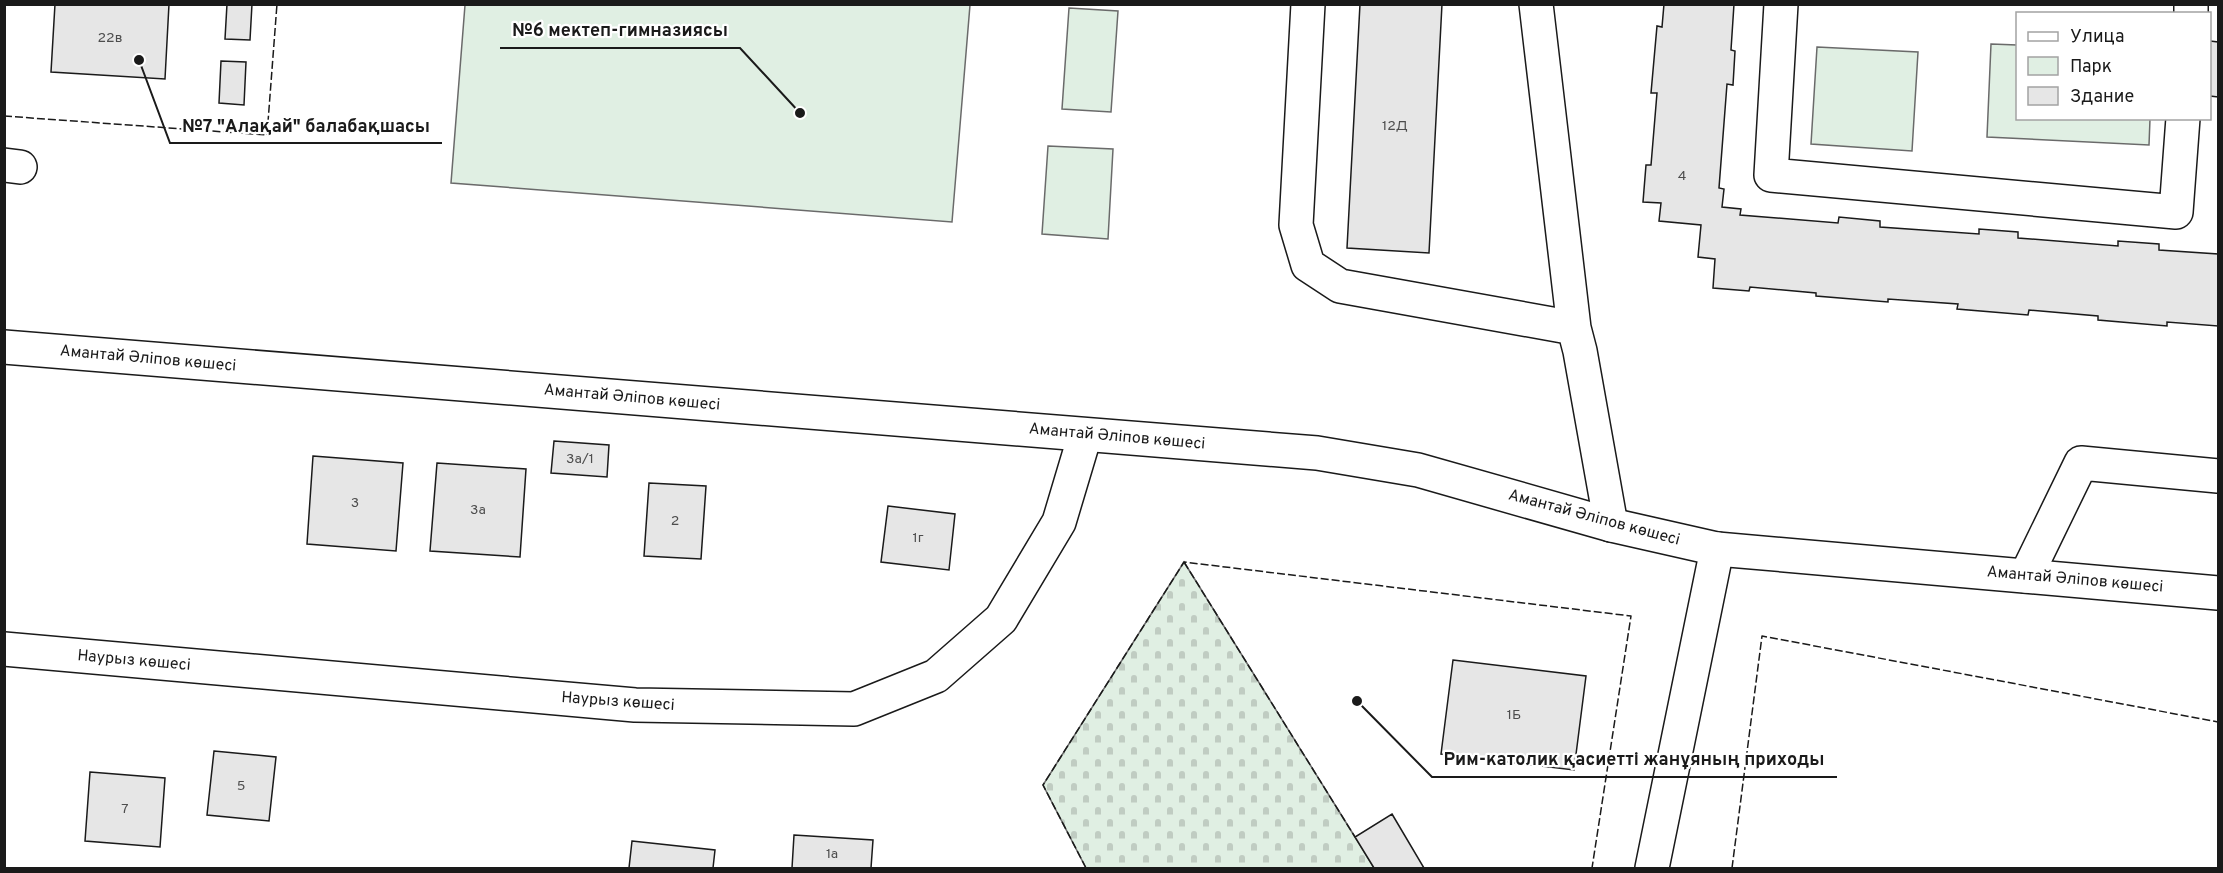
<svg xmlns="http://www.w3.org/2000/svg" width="2223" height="873" font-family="Overpass,sans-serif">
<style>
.cemetery{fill:url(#cemetery-stones);stroke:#6a6a6a;stroke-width:1.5}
.park{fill:#e0efe3;stroke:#6a6a6a;stroke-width:1.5}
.building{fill:#e6e6e6;stroke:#1a1a1a;stroke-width:1.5}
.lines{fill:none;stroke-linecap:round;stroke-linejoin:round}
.minor-casing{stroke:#1a1a1a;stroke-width:36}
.major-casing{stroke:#1a1a1a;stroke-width:36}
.minor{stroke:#fff;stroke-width:33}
.major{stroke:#fff;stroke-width:33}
.fence{stroke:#1a1a1a;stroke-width:1.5;stroke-dasharray:8 3;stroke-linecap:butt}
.labels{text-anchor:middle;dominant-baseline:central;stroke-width:4.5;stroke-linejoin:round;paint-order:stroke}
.number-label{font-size:14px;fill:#4d4d4d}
.street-label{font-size:16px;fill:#1a1a1a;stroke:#fff}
.leader{fill:none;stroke:#1a1a1a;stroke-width:2}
.callout-dot{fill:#1a1a1a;stroke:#fff;stroke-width:2}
.callout-label{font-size:18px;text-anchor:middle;font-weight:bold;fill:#1a1a1a;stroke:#fff;stroke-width:4.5;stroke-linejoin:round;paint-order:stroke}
</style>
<defs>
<pattern id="cemetery-stones" width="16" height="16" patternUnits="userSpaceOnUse" patternTransform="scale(1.5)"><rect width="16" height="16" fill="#e0efe3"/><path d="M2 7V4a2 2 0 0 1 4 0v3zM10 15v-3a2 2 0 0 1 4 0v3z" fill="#c0ccc2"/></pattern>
</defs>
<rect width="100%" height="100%" fill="#fff"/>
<path class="cemetery" d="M 1184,562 L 1355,837 L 1374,868 L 1086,868 L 1043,785 Z"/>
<path class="park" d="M 465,5 L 970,5 L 952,222 L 451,183 Z
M 1069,8 L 1118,11 L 1111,112 L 1062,109 Z
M 1991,44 L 2017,45 L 2018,118 L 2150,119 L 2149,145 L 1987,137 Z
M 1817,47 L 1918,52 L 1912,151 L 1811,144 Z
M 1048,146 L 1113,149 L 1108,239 L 1042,234 Z"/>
<path class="building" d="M 55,4 L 169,4 L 165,79 L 51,72 Z
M 227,4 L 252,4 L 250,40 L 225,39 Z
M 1360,4 L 1442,4 L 1429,253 L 1347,248 Z
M 1664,4 L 1734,4 L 1731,50 L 1735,51 L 1733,85 L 1727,84 L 1719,188 L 1724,189 L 1722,207 L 1741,209 L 1740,215 L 1838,223 L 1839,217 L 1880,221 L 1880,227 L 1979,234 L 1979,229 L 2018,232 L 2018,238 L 2118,246 L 2118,241 L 2159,244 L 2159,250 L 2218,254 L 2218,326 L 2167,322 L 2167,326 L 2098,320 L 2098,316 L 2029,310 L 2028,315 L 1957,309 L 1958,304 L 1888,299 L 1888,302 L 1816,296 L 1816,293 L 1750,287 L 1749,291 L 1713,288 L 1715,259 L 1698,257 L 1701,225 L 1659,221 L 1661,203 L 1643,202 L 1646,165 L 1651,165 L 1657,93 L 1651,93 L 1657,26 L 1662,27 Z
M 2210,41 L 2218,42 L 2218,97 L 2210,96 Z
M 221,61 L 246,62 L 244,105 L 219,103 Z
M 554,441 L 609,445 L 607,477 L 551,473 Z
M 313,456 L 403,463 L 396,551 L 307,544 Z
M 437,463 L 526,469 L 520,557 L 430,551 Z
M 649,483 L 706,486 L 701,559 L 644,556 Z
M 888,506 L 955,514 L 949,570 L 881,562 Z
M 1453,660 L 1586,676 L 1574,770 L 1441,754 Z
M 214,751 L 276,757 L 269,821 L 207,815 Z
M 90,772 L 165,778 L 160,847 L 85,841 Z
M 1392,814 L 1424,868 L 1374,868 L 1355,837 Z
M 794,835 L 873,840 L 871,868 L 792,868 Z
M 632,841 L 715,850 L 713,868 L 629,868 Z"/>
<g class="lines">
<g class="minor-casing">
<path id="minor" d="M 1308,4 L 1296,225 L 1308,265 L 1340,286 L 1574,328
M 1536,4 L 1574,328 L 1580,351 L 1611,525
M 1781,4 L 1771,175 L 2176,212 L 2183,118
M 2191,14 L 2191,4
M 4,165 L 20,167
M 2026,576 L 2081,463 L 2218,476
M 4,649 L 635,705 L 854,709 L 936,676 L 1001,619 L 1059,522 L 1085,435
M 1652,868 L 1717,549"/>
</g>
<g class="major-casing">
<path id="major" d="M 4,347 L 1317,453 L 1418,470 L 1611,525 L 1717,549 L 2218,593"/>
</g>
<use href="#minor" class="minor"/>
<use href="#major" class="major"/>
<path class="fence" d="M 4,116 L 267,135 L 277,4
M 1184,562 L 1355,837
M 1086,868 L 1043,785 L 1184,562 L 1631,616 L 1592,868
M 1732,868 L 1762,636 L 2218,722"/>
</g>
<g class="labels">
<g class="number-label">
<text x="110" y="38">22в</text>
<text x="1395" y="126">12Д</text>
<text x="1682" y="176">4</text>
<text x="580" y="459">3а/1</text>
<text x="355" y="503">3</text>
<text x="478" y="510">3а</text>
<text x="675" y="521">2</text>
<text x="918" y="538">1г</text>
<text x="1514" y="715">1Б</text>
<text x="241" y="786">5</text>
<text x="125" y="809">7</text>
<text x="832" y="854">1а</text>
</g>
<g class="street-label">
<text transform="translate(148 359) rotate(5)">Амантай Әліпов көшесі</text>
<text transform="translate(632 398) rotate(5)">Амантай Әліпов көшесі</text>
<text transform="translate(1117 437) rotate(5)">Амантай Әліпов көшесі</text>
<text transform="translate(1594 518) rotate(15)">Амантай Әліпов көшесі</text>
<text transform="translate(2075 580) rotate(5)">Амантай Әліпов көшесі</text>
<text transform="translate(134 661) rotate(5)">Наурыз көшесі</text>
<text transform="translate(618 702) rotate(4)">Наурыз көшесі</text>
</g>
</g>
<path class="leader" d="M800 113L740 48H500M139 60L170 143H442M1357 701L1432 777H1837"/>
<g class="callout-dot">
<circle cx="800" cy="113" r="6"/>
<circle cx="139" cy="60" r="6"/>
<circle cx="1357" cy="701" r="6"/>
</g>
<g class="callout-label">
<text x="620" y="36">№6 мектеп-гимназиясы</text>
<text x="306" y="132">№7 "Алақай" балабақшасы</text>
<text x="1634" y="765">Рим-католик қасиетті жанұяның приходы</text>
</g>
<rect width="2223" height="873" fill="none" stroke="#1a1a1a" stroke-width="12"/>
<rect x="2016" y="12" width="195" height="108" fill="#ffffff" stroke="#a3a3a3" stroke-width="1.5"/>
<rect x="2028" y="32" width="30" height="9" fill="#ffffff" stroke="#a3a3a3" stroke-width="1.5"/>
<text x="2070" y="42" font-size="18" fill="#1a1a1a">Улица</text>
<rect x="2028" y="57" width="30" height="18" fill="#e0efe3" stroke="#a3a3a3" stroke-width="1.5"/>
<text x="2070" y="72" font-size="18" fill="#1a1a1a">Парк</text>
<rect x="2028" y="87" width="30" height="18" fill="#e6e6e6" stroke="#a3a3a3" stroke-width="1.5"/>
<text x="2070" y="102" font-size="18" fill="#1a1a1a">Здание</text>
</svg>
